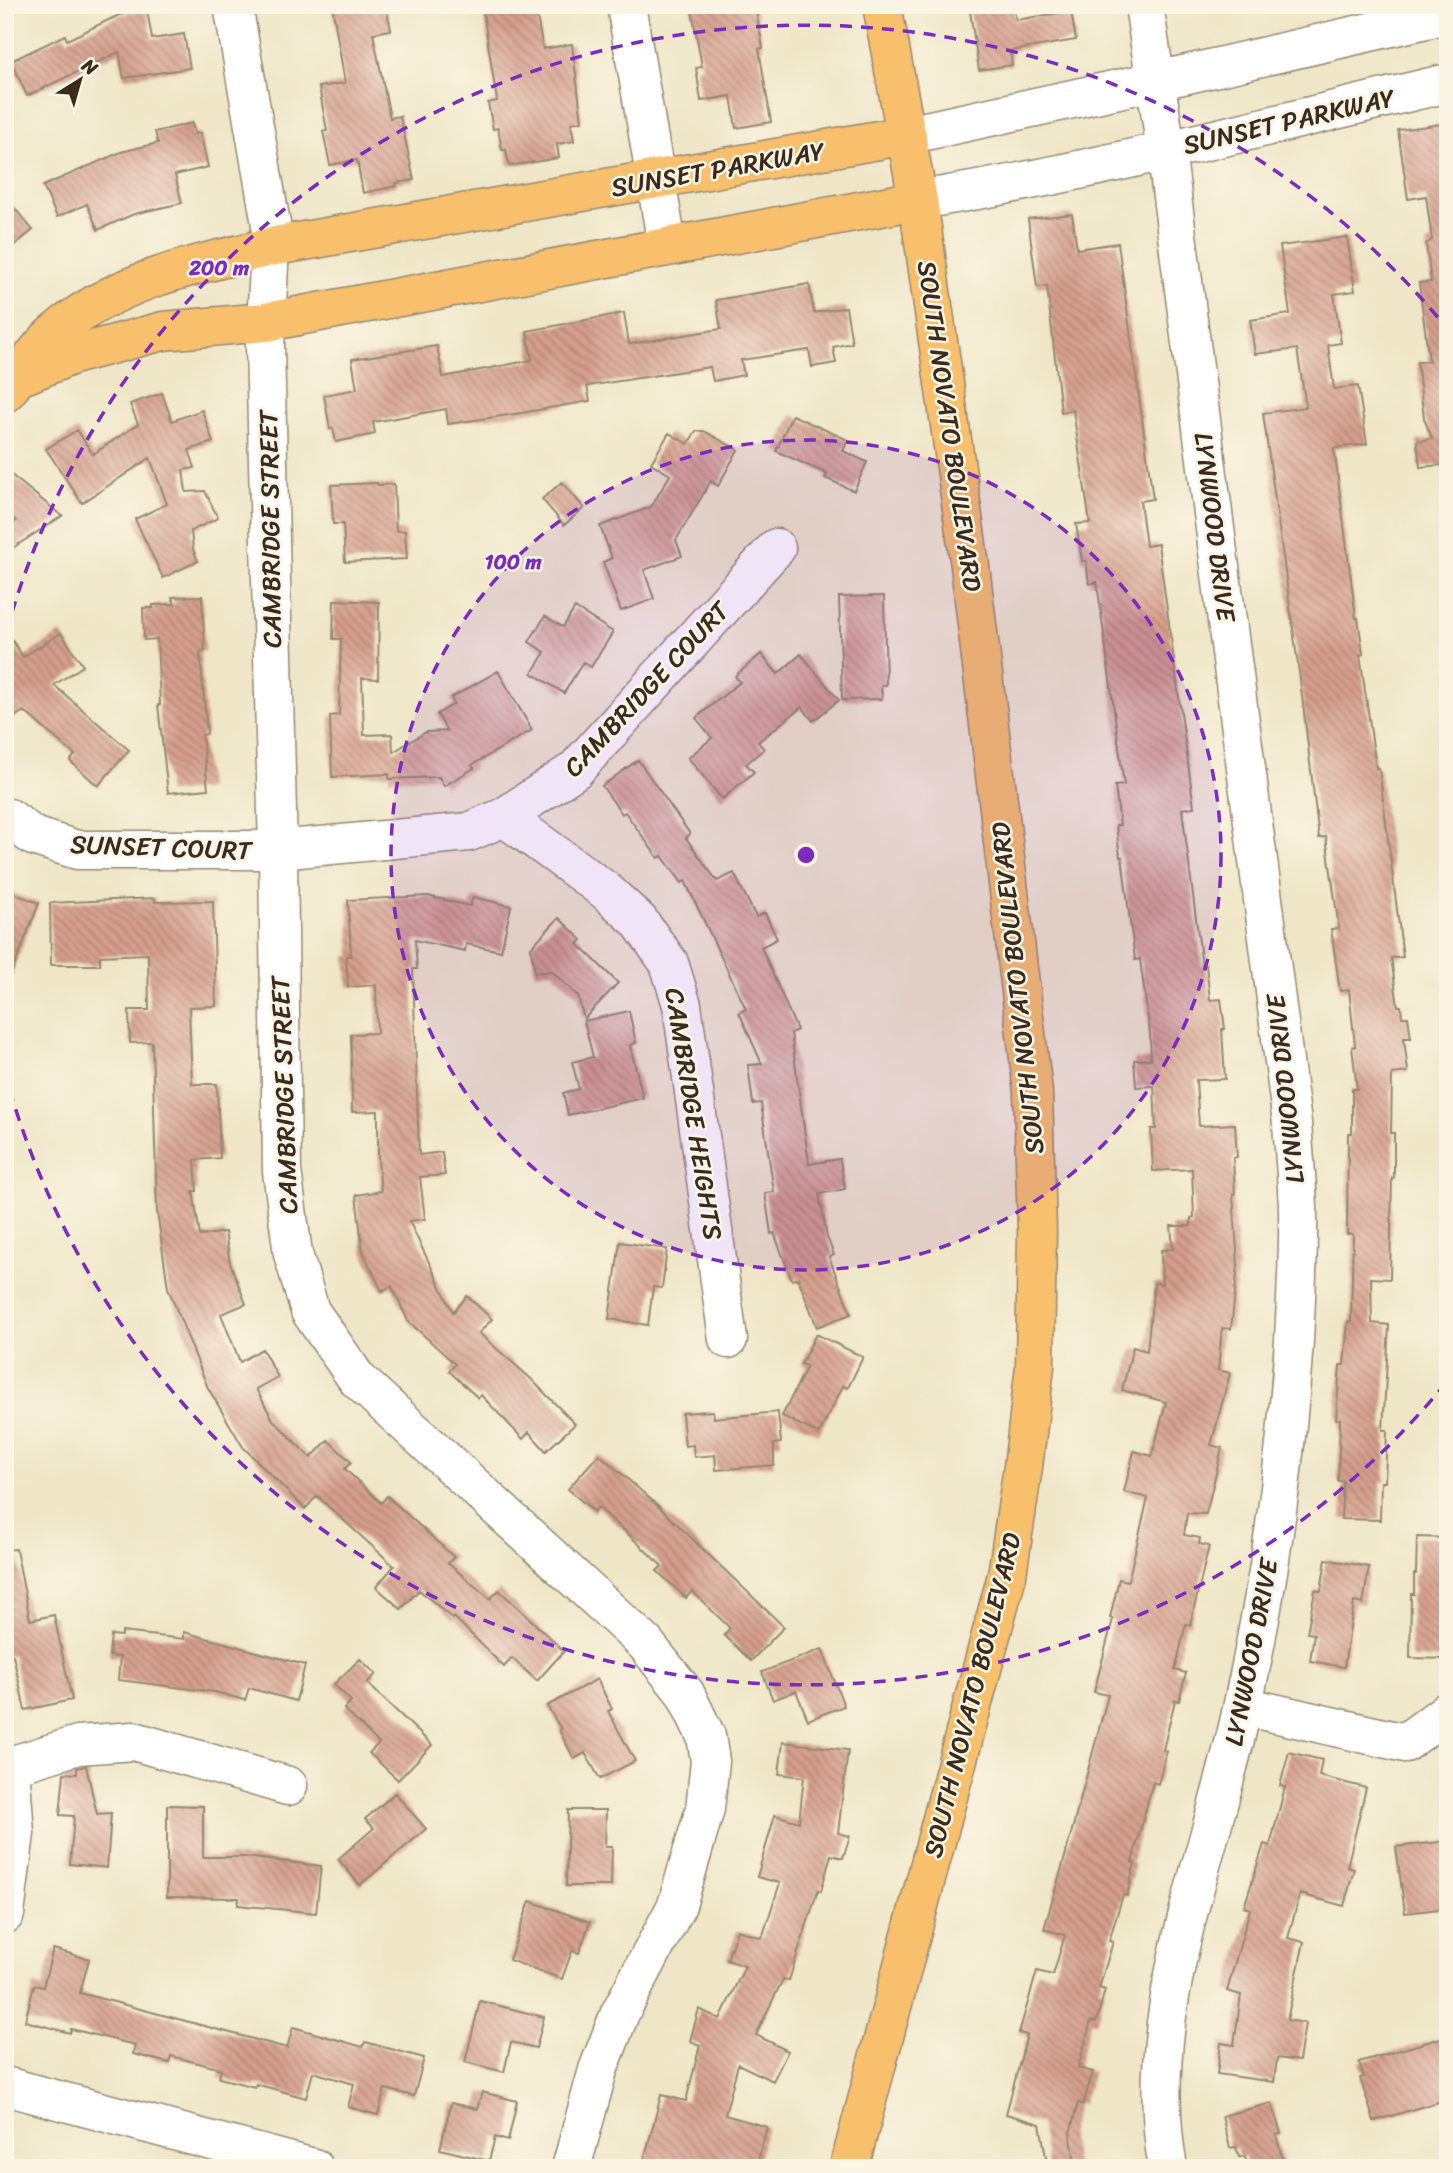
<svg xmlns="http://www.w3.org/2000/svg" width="1453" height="2173" font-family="Sriracha,sans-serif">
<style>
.building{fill:url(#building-back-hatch)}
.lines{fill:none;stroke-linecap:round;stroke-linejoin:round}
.minor-casing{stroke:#958872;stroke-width:41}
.major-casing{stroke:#958872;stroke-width:41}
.minor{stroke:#fff;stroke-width:38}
.major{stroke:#f8bf6c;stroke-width:38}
.ring{fill:none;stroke:#7b2cbf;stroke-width:3.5;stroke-dasharray:12 9}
.labels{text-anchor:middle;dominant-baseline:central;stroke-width:5;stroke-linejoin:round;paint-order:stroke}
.street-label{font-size:26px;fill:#3b2a1e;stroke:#fcf5e5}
.centre{fill:#7b2cbf;stroke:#fcf5e5;stroke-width:3.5}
.ring-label{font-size:21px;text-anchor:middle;font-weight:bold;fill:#7b2cbf;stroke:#fcf5e5;stroke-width:5;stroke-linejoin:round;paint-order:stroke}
</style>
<defs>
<pattern id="building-back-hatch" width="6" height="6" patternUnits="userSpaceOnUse" patternTransform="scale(1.75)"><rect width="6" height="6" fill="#d59e8d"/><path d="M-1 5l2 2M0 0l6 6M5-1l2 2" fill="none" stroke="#ae8173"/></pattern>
</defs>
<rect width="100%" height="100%" fill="#fcf5e5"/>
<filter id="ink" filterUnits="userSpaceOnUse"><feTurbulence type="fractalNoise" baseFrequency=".0143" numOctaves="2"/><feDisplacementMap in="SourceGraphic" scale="14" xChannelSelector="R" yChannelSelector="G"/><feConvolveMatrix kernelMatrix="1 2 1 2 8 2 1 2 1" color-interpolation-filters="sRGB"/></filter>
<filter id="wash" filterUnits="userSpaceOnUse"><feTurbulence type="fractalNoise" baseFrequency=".00686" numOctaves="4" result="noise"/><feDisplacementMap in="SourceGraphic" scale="28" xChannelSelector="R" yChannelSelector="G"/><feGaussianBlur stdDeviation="1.57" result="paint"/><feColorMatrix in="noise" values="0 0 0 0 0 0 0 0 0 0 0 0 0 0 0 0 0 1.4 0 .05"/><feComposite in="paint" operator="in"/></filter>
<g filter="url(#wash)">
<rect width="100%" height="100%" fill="#efe6c7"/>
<g id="blocks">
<path class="building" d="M 332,5 L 386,5 L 391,30 L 373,33 L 390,118 L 400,116 L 414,180 L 396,183 L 397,186 L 363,193 L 357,160 L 330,165 L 323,131 L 327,131 L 319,87 L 345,83 Z
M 482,5 L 535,5 L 543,49 L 572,44 L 582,121 L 571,123 L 574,141 L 557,144 L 559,158 L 509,166 L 506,150 L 502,150 L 498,128 L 493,129 L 488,103 L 497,101 Z
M 691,5 L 755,5 L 763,48 L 759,49 L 771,122 L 736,128 L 731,96 L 701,101 L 696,68 L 702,67 Z
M 969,5 L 1013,5 L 1016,20 L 1071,11 L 1076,40 L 1010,51 L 1012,65 L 979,70 Z
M 147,10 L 152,39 L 184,34 L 190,68 L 124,78 L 119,52 L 27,96 L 11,61 L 65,35 L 67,40 L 119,15 Z
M 192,123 L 195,134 L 200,133 L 208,167 L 175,175 L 182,203 L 134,214 L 98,230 L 87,204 L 57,217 L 43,186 L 121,152 L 158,143 L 155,132 Z
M 1442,124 L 1448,166 L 1448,474 L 1446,474 L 1442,465 L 1420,467 L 1417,441 L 1432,439 L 1424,418 L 1417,362 L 1429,361 L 1419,283 L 1431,282 L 1426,244 L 1432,240 L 1426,196 L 1408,199 L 1398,130 Z
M 5,197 L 33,230 L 5,253 Z
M 1072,214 L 1077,249 L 1118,243 L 1153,499 L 1140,501 L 1146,546 L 1158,544 L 1194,807 L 1182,809 L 1202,966 L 1206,965 L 1210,1000 L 1221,999 L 1225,1029 L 1222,1029 L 1225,1079 L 1196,1080 L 1199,1126 L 1235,1124 L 1237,1157 L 1233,1158 L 1235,1194 L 1233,1194 L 1238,1265 L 1231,1329 L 1222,1328 L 1218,1370 L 1230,1373 L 1211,1445 L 1222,1448 L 1206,1514 L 1187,1513 L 1184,1535 L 1200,1538 L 1199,1544 L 1209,1546 L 1190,1625 L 1186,1624 L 1175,1670 L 1186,1673 L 1179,1701 L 1175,1700 L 1163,1750 L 1167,1751 L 1158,1784 L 1153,1782 L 1145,1812 L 1132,1862 L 1135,1863 L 1127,1896 L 1123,1895 L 1109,1941 L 1113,1942 L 1099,1988 L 1105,1990 L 1096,2022 L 1091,2021 L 1078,2068 L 1093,2072 L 1083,2104 L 1078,2103 L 1070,2133 L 1076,2168 L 1048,2168 L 1040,2124 L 1006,2114 L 1027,2035 L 1019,2033 L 1037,1971 L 1053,1975 L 1065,1935 L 1044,1929 L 1066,1853 L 1108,1695 L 1094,1692 L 1113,1619 L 1110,1618 L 1119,1579 L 1128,1581 L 1148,1498 L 1124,1492 L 1134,1451 L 1152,1456 L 1166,1402 L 1122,1390 L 1133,1347 L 1147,1351 L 1154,1283 L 1162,1284 L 1161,1250 L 1173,1249 L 1171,1226 L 1191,1226 L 1191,1218 L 1194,1217 L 1192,1169 L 1153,1171 L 1151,1129 L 1156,1129 L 1154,1086 L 1136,1087 L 1134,1060 L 1151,1059 L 1150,1034 L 1140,959 L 1135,960 L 1122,857 L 1120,857 L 1116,825 L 1120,825 L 1115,786 L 1124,785 L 1097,582 L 1089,584 L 1086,561 L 1082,561 L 1076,524 L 1090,523 L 1073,410 L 1061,412 L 1047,286 L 1037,287 L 1028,219 Z
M 1347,237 L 1355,291 L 1334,294 L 1341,343 L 1328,345 L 1334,389 L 1358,386 L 1367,444 L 1334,448 L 1356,618 L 1358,618 L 1363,654 L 1360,655 L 1376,768 L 1379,768 L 1384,807 L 1403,957 L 1391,958 L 1398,1006 L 1401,1006 L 1402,1017 L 1408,1017 L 1411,1038 L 1404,1038 L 1408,1072 L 1392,1074 L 1391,1133 L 1394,1133 L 1394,1178 L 1392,1178 L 1390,1279 L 1371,1278 L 1372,1323 L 1389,1325 L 1383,1430 L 1387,1430 L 1385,1482 L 1381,1482 L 1380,1520 L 1341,1519 L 1343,1481 L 1338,1481 L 1340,1419 L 1336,1419 L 1340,1365 L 1344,1365 L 1348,1321 L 1351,1322 L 1353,1234 L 1347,1234 L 1348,1133 L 1352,1133 L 1352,1089 L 1357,1089 L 1352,1047 L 1355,1046 L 1349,990 L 1340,991 L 1331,929 L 1339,928 L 1326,837 L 1319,838 L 1300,679 L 1263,413 L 1306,407 L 1297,349 L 1255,354 L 1250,320 L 1290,314 L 1280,246 Z
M 809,284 L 814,313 L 846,307 L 852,343 L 833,347 L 836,363 L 812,367 L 809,350 L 741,360 L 744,375 L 713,381 L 710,367 L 587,386 L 590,401 L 521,413 L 448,424 L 446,409 L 373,422 L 375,434 L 336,442 L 333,428 L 330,429 L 324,395 L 357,389 L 352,359 L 437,346 L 443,377 L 532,360 L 527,331 L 624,313 L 629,344 L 721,329 L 716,300 Z
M 162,393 L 172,421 L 202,410 L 213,442 L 189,450 L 195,468 L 183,470 L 186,492 L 205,491 L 218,518 L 191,531 L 193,549 L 198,561 L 163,578 L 135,519 L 167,504 L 150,458 L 82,503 L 46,449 L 77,430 L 93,454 L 138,424 L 130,404 Z
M 792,415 L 848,440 L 843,451 L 867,462 L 854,491 L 825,478 L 827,474 L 776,451 Z
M 696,431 L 704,431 L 738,450 L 718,486 L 711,481 L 676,540 L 682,556 L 644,570 L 654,599 L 621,611 L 603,562 L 612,558 L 600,526 L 651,507 L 670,475 L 651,463 L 669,433 L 688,444 Z
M 5,470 L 62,516 L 5,553 L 5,534 L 16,521 L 5,512 Z
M 562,482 L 584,508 L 564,525 L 542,499 Z
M 377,483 L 378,485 L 394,484 L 396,531 L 405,531 L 407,559 L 345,562 L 343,524 L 333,524 L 331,485 Z
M 202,596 L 205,651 L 200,652 L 207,734 L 202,735 L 208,789 L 168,793 L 158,705 L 160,705 L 157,639 L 144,640 L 143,608 L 153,608 L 153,605 L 175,604 L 172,597 Z
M 884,596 L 886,685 L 881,685 L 882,699 L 842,700 L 839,597 Z
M 334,600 L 379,602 L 378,679 L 362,678 L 364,735 L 392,734 L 393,752 L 426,732 L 447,731 L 437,714 L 454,704 L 451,698 L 498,671 L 532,730 L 472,765 L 474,768 L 444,786 L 439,777 L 389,779 L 389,774 L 332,777 L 330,716 L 339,715 L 341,639 L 333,639 Z
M 575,608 L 613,632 L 591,667 L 583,662 L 564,693 L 532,673 L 545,652 L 529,642 L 545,616 L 563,627 Z
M 5,629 L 23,657 L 61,633 L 83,666 L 54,685 L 129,750 L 98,786 L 70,761 L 75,755 L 24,711 L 5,723 Z
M 761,654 L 778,674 L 801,654 L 839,700 L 813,721 L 802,707 L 758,742 L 764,749 L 746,764 L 754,772 L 722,799 L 688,758 L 712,738 L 696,718 L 740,682 L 735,676 Z
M 638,760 L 690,834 L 686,838 L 717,881 L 734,873 L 756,917 L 765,913 L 777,939 L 761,947 L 797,1030 L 791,1033 L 809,1164 L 840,1159 L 845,1189 L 819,1194 L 827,1237 L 834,1255 L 829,1257 L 851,1314 L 817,1327 L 798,1278 L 792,1280 L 774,1233 L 771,1234 L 765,1193 L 774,1192 L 761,1103 L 753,1104 L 748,1065 L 762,1064 L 739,1012 L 746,1009 L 685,881 L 682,883 L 662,856 L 658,858 L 625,812 L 622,814 L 602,786 Z
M 5,890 L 39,903 L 7,985 L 5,985 Z
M 428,896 L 470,906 L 473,897 L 511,906 L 501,951 L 466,944 L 465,951 L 415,940 L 417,969 L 413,969 L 419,1155 L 442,1152 L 445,1175 L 420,1177 L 425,1219 L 409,1221 L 453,1312 L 467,1296 L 492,1319 L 479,1333 L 529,1377 L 575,1424 L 546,1451 L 529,1432 L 523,1439 L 481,1395 L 478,1398 L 449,1371 L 455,1364 L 408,1321 L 392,1286 L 382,1291 L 363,1252 L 356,1195 L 381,1191 L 378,1160 L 378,1111 L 352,1112 L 351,1034 L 377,1033 L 376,985 L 348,987 L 346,956 L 351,956 L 348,900 Z
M 155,898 L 155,902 L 213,901 L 216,1006 L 189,1007 L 192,1084 L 217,1084 L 220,1158 L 195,1160 L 197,1191 L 193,1191 L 200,1236 L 225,1232 L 230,1263 L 246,1304 L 221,1314 L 240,1362 L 262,1349 L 278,1377 L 256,1389 L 273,1420 L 311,1458 L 328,1440 L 351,1462 L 345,1469 L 381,1503 L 387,1496 L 454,1557 L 448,1563 L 490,1599 L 499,1590 L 564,1651 L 537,1681 L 512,1658 L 504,1667 L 454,1617 L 453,1619 L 419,1590 L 401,1609 L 376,1587 L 394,1566 L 317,1496 L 305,1509 L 243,1447 L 208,1388 L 168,1288 L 157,1211 L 152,1042 L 130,1043 L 129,1010 L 149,1010 L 148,954 L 100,956 L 100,965 L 51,965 L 50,903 Z
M 559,918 L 582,940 L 578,944 L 618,983 L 584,1019 L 578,996 L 552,971 L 535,973 L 531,947 Z
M 629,1011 L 636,1043 L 630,1045 L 643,1098 L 568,1115 L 563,1093 L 579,1089 L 572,1062 L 593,1057 L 584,1021 Z
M 620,1242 L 667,1249 L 662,1288 L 653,1287 L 648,1325 L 609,1319 Z
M 816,1334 L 863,1357 L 848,1388 L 843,1386 L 819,1434 L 782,1416 L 807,1366 L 801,1364 Z
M 713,1411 L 714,1418 L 778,1412 L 781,1443 L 774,1444 L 774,1465 L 716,1470 L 715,1455 L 694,1457 L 693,1445 L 685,1446 L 682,1413 Z
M 599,1454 L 656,1504 L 784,1627 L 751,1661 L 724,1635 L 730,1628 L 692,1591 L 686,1598 L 657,1571 L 662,1566 L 627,1533 L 598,1507 L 594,1512 L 568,1489 Z
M 1417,1537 L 1448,1538 L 1448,1659 L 1410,1658 L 1411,1594 L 1414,1594 L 1414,1574 L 1416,1574 Z
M 16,1549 L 30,1620 L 54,1615 L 72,1700 L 25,1710 L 13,1655 L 5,1656 L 5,1550 Z
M 1326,1559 L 1369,1567 L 1363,1604 L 1354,1602 L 1344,1667 L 1310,1661 L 1314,1634 L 1307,1633 L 1315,1590 L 1321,1591 Z
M 122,1632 L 184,1639 L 184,1632 L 305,1665 L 296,1701 L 249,1688 L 245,1700 L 215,1692 L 118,1680 L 120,1657 L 109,1656 L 111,1635 L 122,1636 Z
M 822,1649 L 844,1706 L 808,1720 L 796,1691 L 773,1700 L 762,1672 Z
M 360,1659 L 376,1674 L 367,1683 L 432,1745 L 398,1780 L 369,1753 L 379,1743 L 344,1709 L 351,1701 L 334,1684 Z
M 597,1679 L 612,1709 L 608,1711 L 635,1761 L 600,1779 L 585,1753 L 574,1759 L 559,1730 L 561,1729 L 547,1706 Z
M 783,1742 L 848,1750 L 838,1833 L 850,1836 L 843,1858 L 831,1855 L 821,1891 L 818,1890 L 789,1980 L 783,1979 L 756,2035 L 788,2051 L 773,2081 L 738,2064 L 725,2115 L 767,2127 L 756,2168 L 642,2168 L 661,2095 L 686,2101 L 700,2045 L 690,2041 L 699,2009 L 720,2019 L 745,1966 L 727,1960 L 737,1930 L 762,1938 L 780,1883 L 757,1877 L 775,1815 L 799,1822 L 804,1777 L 779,1774 Z
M 1289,1752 L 1322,1760 L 1319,1776 L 1366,1788 L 1347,1867 L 1354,1869 L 1344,1906 L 1300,1894 L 1288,1938 L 1304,1942 L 1287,2020 L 1305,2023 L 1299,2061 L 1277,2058 L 1274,2082 L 1217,2074 L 1221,2043 L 1234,2045 L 1241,1995 L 1227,1991 L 1250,1909 L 1244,1907 L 1264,1844 L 1270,1846 L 1285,1787 L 1280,1786 Z
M 86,1766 L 97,1814 L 111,1813 L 107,1868 L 70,1864 L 74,1816 L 60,1815 L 64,1773 L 77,1774 L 77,1768 Z
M 395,1793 L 426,1829 L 360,1885 L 338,1859 L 374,1828 L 365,1819 Z
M 167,1805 L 203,1806 L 203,1857 L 245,1857 L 321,1866 L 316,1913 L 238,1905 L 239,1898 L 167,1897 Z
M 568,1810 L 606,1810 L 605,1847 L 612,1847 L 611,1886 L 566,1886 Z
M 1448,1841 L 1448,1908 L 1405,1913 L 1396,1847 Z
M 530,1901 L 590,1922 L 579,1953 L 572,1951 L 562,1979 L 509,1960 Z
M 53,1949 L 89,1959 L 80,1993 L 287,2048 L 293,2027 L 363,2047 L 365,2042 L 424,2058 L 414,2096 L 385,2089 L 378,2115 L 348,2107 L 354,2084 L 313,2072 L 306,2098 L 256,2084 L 255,2087 L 219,2078 L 221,2069 L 171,2056 L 169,2063 L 133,2054 L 135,2045 L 71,2029 L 70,2033 L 25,2021 L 34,1985 L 43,1987 Z
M 480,2001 L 544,2017 L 536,2048 L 511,2042 L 504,2072 L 465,2062 Z
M 1448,2036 L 1448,2099 L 1374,2121 L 1360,2078 L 1364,2077 L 1359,2062 Z
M 482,2092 L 517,2101 L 508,2141 L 495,2137 L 489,2161 L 440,2149 L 451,2103 L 477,2109 Z
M 1272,2103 L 1281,2134 L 1276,2135 L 1285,2168 L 1248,2168 L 1245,2156 L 1239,2157 L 1236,2147 L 1230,2148 L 1222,2116 Z"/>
</g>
</g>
<g filter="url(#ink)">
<use href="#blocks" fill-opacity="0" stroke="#958872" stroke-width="2"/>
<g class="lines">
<g class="minor-casing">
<path id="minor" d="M 233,5 L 271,224 L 265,347 L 278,850 L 282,1171 L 293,1254 L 310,1311 L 357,1379 L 645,1643 L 685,1693 L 706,1736 L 710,1761 L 705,1809 L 677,1905 L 620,2013 L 598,2070 L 571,2168
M 626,5 L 667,245
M 1144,5 L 1166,150 L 1292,1123 C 1294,1152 1297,1180 1298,1208 C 1299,1252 1296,1297 1294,1341 C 1286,1463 1269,1585 1243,1704 C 1212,1856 1139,2010 1168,2168
M 907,135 L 1192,73 L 1448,14
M 918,200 C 1097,172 1272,124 1448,83
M 504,817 L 606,891 L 639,921 L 669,963 L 682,1005 L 728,1339
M 9,818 L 33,836 L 77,850 L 278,850 L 469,832 L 504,817 L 575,770 L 776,548
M 1243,1706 L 1405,1743 L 1448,1711
M 5,1762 L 10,1766 L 15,1833 L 5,1914
M 10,1766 L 78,1745 L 134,1741 L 288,1786
M 5,2086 L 314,2168"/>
</g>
<g class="major-casing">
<path id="major" d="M 24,375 L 73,355 L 163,331 L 266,322 L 918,200
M 5,393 C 21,375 39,345 57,331 C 117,280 195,265 270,247 L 907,135
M 849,2168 L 1007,1575 L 1023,1467 L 1035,1366 L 1037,1231 L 1033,1092 L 970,566 L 918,200 L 882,5"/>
</g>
<use href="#minor" class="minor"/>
<use href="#major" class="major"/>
</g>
</g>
<circle cx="806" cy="855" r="415" fill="#7b2cbf" fill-opacity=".12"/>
<g class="ring">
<circle cx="806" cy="855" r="415"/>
<path d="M1446 1383A830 830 0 0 1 6 1077M6 633A830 830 0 0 1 1446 327"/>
</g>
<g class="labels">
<g class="street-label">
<text transform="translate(1289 121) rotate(-13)">SUNSET PARKWAY</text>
<text transform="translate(718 169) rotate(-10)">SUNSET PARKWAY</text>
<text transform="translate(950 426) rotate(82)">SOUTH NOVATO BOULEVARD</text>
<text transform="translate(1215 527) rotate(83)">LYNWOOD DRIVE</text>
<text transform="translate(270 529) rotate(-91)">CAMBRIDGE STREET</text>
<text transform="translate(646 689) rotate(-47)">CAMBRIDGE COURT</text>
<text transform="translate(161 847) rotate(2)">SUNSET COURT</text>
<text transform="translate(1017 988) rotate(-96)">SOUTH NOVATO BOULEVARD</text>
<text transform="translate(1285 1089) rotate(-96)">LYNWOOD DRIVE</text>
<text transform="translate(284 1095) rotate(-92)">CAMBRIDGE STREET</text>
<text transform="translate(694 1114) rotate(81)">CAMBRIDGE HEIGHTS</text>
<text transform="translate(1251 1652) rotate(-79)">LYNWOOD DRIVE</text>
<text transform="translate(972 1695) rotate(-76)">SOUTH NOVATO BOULEVARD</text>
</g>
</g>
<circle cx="806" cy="855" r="10" class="centre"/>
<g class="ring-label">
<text x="219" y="275">200 m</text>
<text x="513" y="569">100 m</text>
</g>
<rect width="1453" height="2173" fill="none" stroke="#fcf5e5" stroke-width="28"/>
<g transform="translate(80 80) rotate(37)" stroke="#fcf5e5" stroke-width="5" paint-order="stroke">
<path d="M0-5L12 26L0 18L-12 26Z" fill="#3b2a1e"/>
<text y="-10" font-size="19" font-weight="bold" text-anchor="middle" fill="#3b2a1e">N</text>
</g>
</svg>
